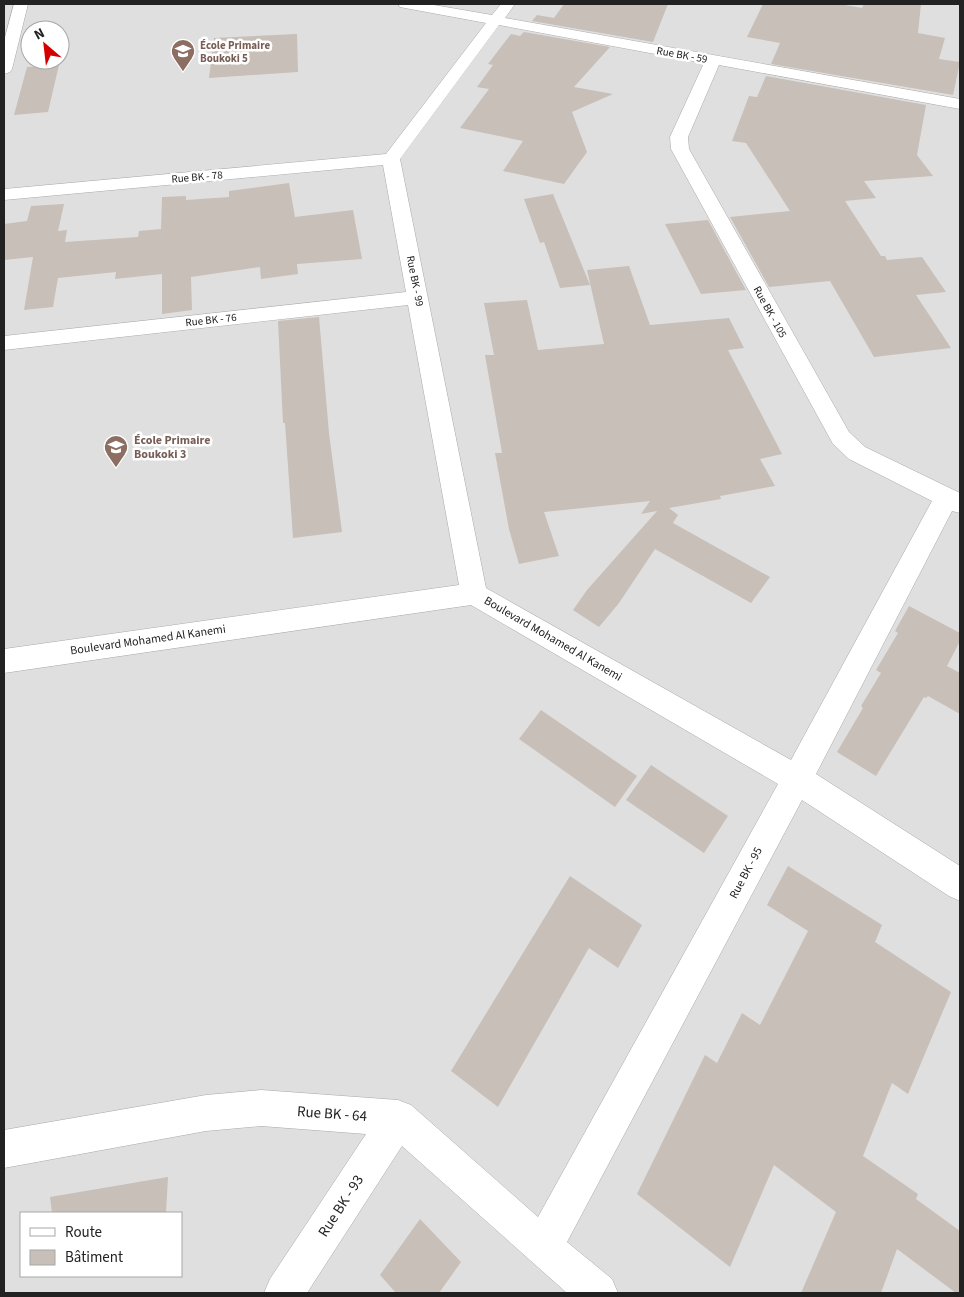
<svg xmlns="http://www.w3.org/2000/svg" width="964" height="1297" font-family="'Source Sans 3',sans-serif">
<style>
.residential{fill:#e0dfdf;fill-rule:evenodd}
.building{fill:#c7bfb8}
.lines{fill:none;stroke-linecap:round;stroke-linejoin:round}
.street-casing{stroke:#a9a9a9;stroke-width:1}
.street{fill:#fff;fill-rule:evenodd}
.labels{text-anchor:middle;dominant-baseline:central;stroke-width:5;stroke-linejoin:round;paint-order:stroke}
.far-education-label{font-size:11px;font-weight:bold;fill:#785e54;stroke:#fff;text-anchor:start}
.far-street-label{font-size:11px;fill:#222;stroke:#fff}
.education-label{font-size:12px;font-weight:bold;fill:#785e54;stroke:#fff;text-anchor:start}
.street-label{font-size:12px;fill:#222;stroke:#fff}
.near-street-label{font-size:15px;fill:#222;stroke:#fff}
</style>
<rect width="100%" height="100%" fill="#f2efe9"/>
<path class="residential" d="M 4,4 L 960,4 L 960,1293 L 4,1293 ZM 30,30 L 60,30 L 60,60 L 30,60 ZM 21,1213 L 181,1213 L 181,1276 L 21,1276 Z"/>
<path class="building" d="M 564,4 L 668,4 L 653,42 L 532,21 L 537,15 L 554,18 Z
M 763,4 L 839,4 L 862,8 L 864,4 L 921,4 L 918,33 L 945,38 L 939,59 L 960,62 L 953,95 L 771,64 L 780,43 L 747,37 Z
M 524,32 L 610,47 L 574,87 L 613,94 L 572,112 L 587,152 L 564,184 L 503,171 L 523,141 L 460,128 L 489,89 L 477,87 L 493,65 L 488,64 L 511,34 L 520,36 Z
M 297,34 L 298,72 L 209,78 L 214,38 Z
M 59,65 L 48,112 L 14,115 L 27,67 Z
M 766,76 L 926,105 L 917,155 L 933,176 L 864,181 L 876,198 L 845,201 L 881,256 L 885,256 L 887,260 L 922,257 L 946,292 L 916,295 L 951,348 L 874,357 L 830,281 L 769,287 L 730,217 L 790,211 L 746,143 L 732,141 L 749,96 L 757,97 Z
M 289,183 L 295,217 L 353,210 L 362,259 L 297,264 L 298,274 L 261,279 L 260,267 L 191,277 L 192,310 L 162,314 L 162,274 L 115,279 L 116,272 L 58,278 L 53,307 L 24,310 L 33,257 L 4,260 L 4,224 L 27,221 L 31,206 L 64,204 L 58,231 L 67,230 L 65,242 L 138,237 L 139,231 L 161,229 L 162,197 L 186,196 L 186,200 L 229,197 L 229,191 Z
M 553,194 L 590,285 L 560,288 L 544,242 L 540,243 L 524,199 Z
M 708,220 L 746,290 L 701,294 L 665,224 Z
M 629,266 L 650,325 L 729,318 L 744,348 L 728,350 L 782,454 L 760,459 L 775,486 L 720,496 L 721,499 L 669,508 L 678,515 L 673,523 L 770,577 L 751,603 L 655,549 L 619,603 L 599,627 L 573,610 L 587,590 L 657,511 L 641,514 L 650,501 L 544,512 L 559,556 L 519,564 L 509,529 L 495,453 L 502,453 L 485,355 L 494,355 L 484,303 L 527,300 L 538,350 L 604,344 L 587,270 Z
M 319,317 L 329,433 L 342,532 L 293,538 L 285,423 L 283,423 L 278,321 Z
M 909,606 L 960,633 L 960,641 L 947,666 L 960,673 L 960,714 L 928,696 L 926,698 L 924,697 L 876,776 L 837,752 L 863,708 L 861,706 L 881,673 L 876,670 L 898,633 L 895,631 Z
M 541,710 L 637,776 L 615,807 L 519,739 Z
M 651,765 L 728,816 L 704,853 L 626,800 Z
M 788,866 L 882,925 L 875,942 L 951,992 L 908,1094 L 892,1083 L 863,1156 L 918,1194 L 916,1199 L 960,1231 L 960,1293 L 956,1293 L 897,1249 L 881,1293 L 801,1293 L 836,1212 L 774,1165 L 730,1267 L 637,1194 L 705,1055 L 717,1063 L 742,1013 L 760,1025 L 808,931 L 767,905 Z
M 570,876 L 642,925 L 618,968 L 589,948 L 498,1107 L 451,1071 Z
M 168,1177 L 166,1213 L 52,1213 L 50,1197 Z
M 420,1219 L 461,1262 L 439,1293 L 396,1293 L 380,1275 Z"/>
<g class="lines">
<g class="street-casing">
<path id="street" d="M 14,4 L 28,4 L 12,69 L 10,72 L 4,74 L 4,41 Z
M 398,4 L 428,4 L 492,15 L 501,4 L 515,4 L 505,18 L 960,99 L 960,109 L 719,65 L 688,137 L 689,149 L 849,432 L 865,447 L 960,493 L 960,513 L 952,511 L 816,774 L 960,866 L 960,901 L 949,896 L 802,800 L 567,1242 L 612,1279 L 618,1293 L 567,1293 L 402,1146 L 307,1293 L 264,1293 L 270,1279 L 366,1134 L 261,1126 L 206,1131 L 4,1168 L 4,1130 L 206,1095 L 261,1090 L 398,1100 L 411,1105 L 538,1217 L 778,784 L 471,605 L 4,673 L 4,649 L 459,585 L 408,305 L 4,350 L 4,336 L 406,292 L 383,165 L 4,200 L 4,189 L 386,154 L 486,23 L 405,8 L 400,7 ZM 499,25 L 704,63 L 670,137 L 671,149 L 833,444 L 849,459 L 932,501 L 791,760 L 486,588 L 400,159 Z"/>
</g>
<use href="#street" class="street"/>
</g>
<defs>
<g id="school-pin" transform="scale(1.25)"><path d="M0 17L-7.5 6A9.5 9.5 0 1 1 7.5 6Z" fill="#8d6e63" stroke="#fff"/><path d="M0-5L7-2L0 1L-7-2ZM-4 1L0 2.5L4 1V4Q0 6-4 4Z" fill="#fff"/></g>
</defs>
<g fill-rule="evenodd">
<use href="#school-pin" x="183" y="51"/>
<use href="#school-pin" x="116" y="447"/>
</g>
<g class="labels">
<g class="far-education-label">
<text x="200" y="45">École Primaire<tspan x="200" dy="13">Boukoki 5</tspan></text>
</g>
<g class="far-street-label">
<text transform="translate(682 55) rotate(10)">Rue BK - 59</text>
<text transform="translate(197 177) rotate(-5)">Rue BK - 78</text>
<text transform="translate(415 281) rotate(79)">Rue BK - 99</text>
<text transform="translate(770 312) rotate(61)">Rue BK - 105</text>
<text transform="translate(211 320) rotate(-6)">Rue BK - 76</text>
</g>
<g class="education-label">
<text x="134" y="440">École Primaire<tspan x="134" dy="14">Boukoki 3</tspan></text>
</g>
<g class="street-label">
<text transform="translate(553 639) rotate(30)">Boulevard Mohamed Al Kanemi</text>
<text transform="translate(148 640) rotate(-8)">Boulevard Mohamed Al Kanemi</text>
<text transform="translate(746 873) rotate(-62)">Rue BK - 95</text>
</g>
<g class="near-street-label">
<text transform="translate(332 1114) rotate(4)">Rue BK - 64</text>
<text transform="translate(341 1206) rotate(-57)">Rue BK - 93</text>
</g>
</g>
<rect width="964" height="1297" fill="none" stroke="#222222" stroke-width="10"/>
<rect x="20" y="1212" width="162" height="65" fill="#ffffff" stroke="#a7a7a7"/>
<rect x="30" y="1228" width="25" height="8" fill="#ffffff" stroke="#a7a7a7"/>
<text x="65" y="1237" font-size="15" fill="#222222">Route</text>
<rect x="30" y="1250" width="25" height="15" fill="#c7bfb8" stroke="#a7a7a7"/>
<text x="65" y="1262" font-size="15" fill="#222222">Bâtiment</text>
<g transform="translate(45 45) rotate(332)"><circle r="24" fill="#ffffff" stroke="#a7a7a7"/>
<path d="M0-4L9 19L0 12L-9 19Z" fill="#d40000"/>
<text y="-8" font-size="14" font-weight="bold" text-anchor="middle" fill="#222222">N</text>
</g>
</svg>
